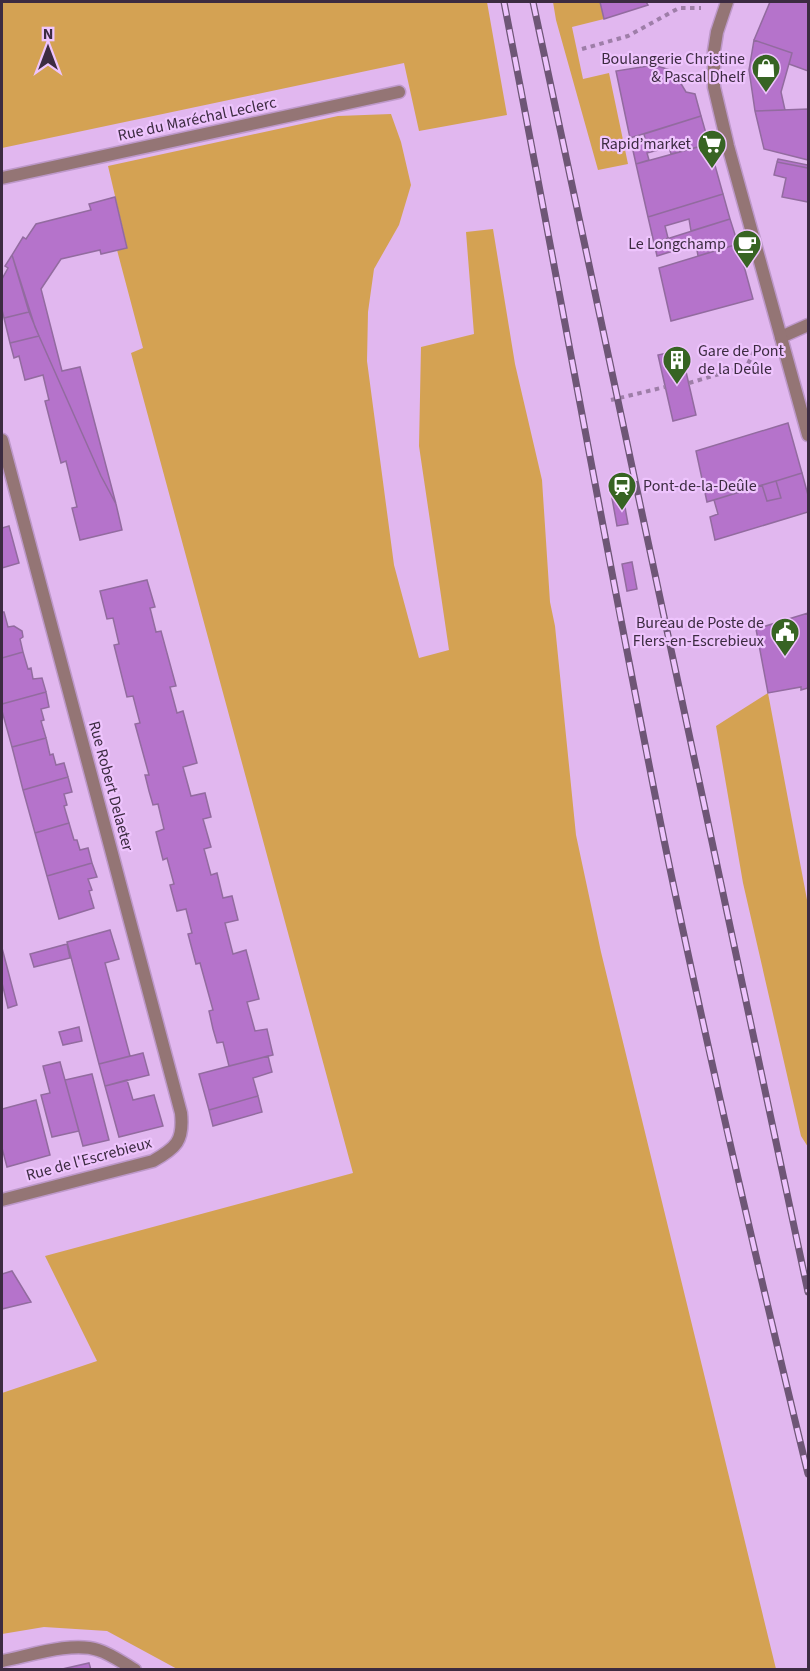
<svg xmlns="http://www.w3.org/2000/svg" width="810" height="1671" font-family="'Source Sans 3',sans-serif">
<style>
.green{fill:#d4a253}
.building{fill:#b573cb;stroke:#926b9f;stroke-width:1.5}
.lines{fill:none;stroke-linecap:round;stroke-linejoin:round}
.minor-casing{stroke:#bd98c9;stroke-width:15}
.tertiary-casing{stroke:#bd98c9;stroke-width:15}
.path{stroke:#9e7ea8;stroke-width:4;stroke-dasharray:4.5 4.5;stroke-linecap:butt}
.minor{stroke:#947575;stroke-width:12}
.tertiary{stroke:#947575;stroke-width:12}
.rail-casing{stroke:#6e5676;stroke-width:7}
.rail{stroke:#eec4fd;stroke-width:4.5;stroke-dasharray:14;stroke-linecap:butt}
.labels{text-anchor:middle;dominant-baseline:central;stroke-width:4.5;stroke-linejoin:round;paint-order:stroke}
.poi-label{font-size:16px;fill:#3c2b41;stroke:#eec4fd;text-anchor:end}
.street-label{font-size:16px;fill:#3c2b41;stroke:#eec4fd}
</style>
<rect width="100%" height="100%" fill="#e1b7ef"/>
<path class="green" d="M 2,2 L 487,2 L 507,115 L 419,131 L 404,63 L 2,148 Z
M 553,2 L 600,2 L 604,19 L 572,27 L 583,79 L 609,73 L 628,164 L 598,170 L 556,20 Z
M 391,114 L 401,142 L 411,185 L 399,225 L 374,269 L 368,312 L 367,361 L 394,565 L 419,658 L 449,650 L 419,446 L 421,347 L 474,334 L 466,232 L 493,229 L 515,364 L 542,480 L 550,602 L 555,626 L 576,835 L 601,952 L 776,1669 L 179,1670 L 107,1631 L 44,1627 L 2,1634 L 2,1393 L 97,1361 L 45,1256 L 353,1173 L 131,353 L 143,348 L 117,250 L 127,247 L 108,166 L 338,116 Z
M 768,693 L 808,905 L 808,1147 L 801,1136 L 743,883 L 716,726 Z"/>
<path class="building" d="M 600,2 L 646,2 L 648,5 L 604,19 Z
M 770,2 L 808,2 L 808,71 L 789,64 L 792,53 L 754,40 Z
M 754,40 L 792,53 L 781,92 L 785,110 L 755,111 L 749,70 Z
M 654,65 L 670,70 L 680,82 L 686,92 L 695,94 L 701,116 L 630,138 L 616,71 Z
M 808,109 L 808,160 L 764,149 L 755,111 Z
M 701,116 L 709,144 L 671,154 L 669,147 L 647,153 L 649,160 L 636,164 L 632,146 L 646,143 L 644,134 Z
M 709,144 L 723,194 L 648,217 L 636,164 Z
M 778,159 L 808,165 L 808,168 L 777,162 Z
M 777,162 L 808,168 L 808,202 L 782,197 L 786,178 L 774,175 Z
M 723,194 L 730,219 L 691,231 L 689,219 L 665,226 L 668,238 L 654,243 L 648,217 Z
M 115,197 L 127,248 L 101,254 L 100,250 L 61,259 L 41,289 L 62,371 L 80,367 L 116,504 L 101,476 L 35,327 L 12,255 L 23,237 L 26,239 L 36,224 L 91,210 L 89,204 Z
M 730,219 L 738,244 L 698,256 L 696,244 L 657,256 L 654,243 Z
M 738,244 L 753,299 L 671,321 L 659,268 Z
M 12,255 L 29,312 L 4,318 L 2,310 L 2,279 L 8,268 L 5,266 Z
M 29,312 L 39,336 L 10,343 L 4,318 Z
M 39,336 L 101,476 L 116,504 L 122,530 L 80,540 L 72,508 L 77,507 L 66,461 L 61,463 L 45,401 L 49,400 L 43,375 L 25,380 L 19,356 L 14,358 L 10,343 Z
M 681,350 L 696,415 L 673,421 L 658,355 Z
M 788,423 L 802,473 L 707,502 L 696,451 Z
M 802,473 L 808,495 L 808,512 L 715,540 L 710,517 L 718,514 L 714,500 L 762,485 L 767,501 L 781,498 L 776,481 Z
M 776,481 L 781,498 L 767,501 L 762,485 Z
M 623,496 L 628,524 L 617,526 L 612,498 Z
M 9,526 L 19,563 L 2,568 L 2,528 Z
M 632,562 L 637,589 L 627,591 L 622,564 Z
M 147,580 L 155,607 L 150,608 L 156,632 L 161,631 L 176,686 L 170,687 L 173,698 L 177,713 L 183,711 L 197,763 L 183,767 L 191,796 L 205,793 L 211,817 L 203,819 L 211,847 L 204,849 L 211,875 L 217,873 L 223,898 L 232,896 L 238,920 L 225,923 L 233,954 L 246,950 L 259,999 L 247,1002 L 255,1031 L 267,1029 L 273,1055 L 229,1066 L 223,1042 L 217,1043 L 213,1029 L 209,1011 L 213,1010 L 200,963 L 196,964 L 188,934 L 192,933 L 186,909 L 177,911 L 170,885 L 174,884 L 167,858 L 163,860 L 156,832 L 164,829 L 158,804 L 153,805 L 149,791 L 145,775 L 149,775 L 135,724 L 140,723 L 133,696 L 127,697 L 114,645 L 119,644 L 113,618 L 107,619 L 100,591 Z
M 2,612 L 4,612 L 8,627 L 14,626 L 22,631 L 23,637 L 20,639 L 23,652 L 2,658 Z
M 808,613 L 808,688 L 801,690 L 801,687 L 768,693 L 756,629 Z
M 23,652 L 28,669 L 31,668 L 33,679 L 42,678 L 46,692 L 2,704 L 2,658 Z
M 46,692 L 49,707 L 41,709 L 44,720 L 41,721 L 46,738 L 12,747 L 2,711 L 2,704 Z
M 46,738 L 50,755 L 53,754 L 56,765 L 64,763 L 68,777 L 23,790 L 12,747 Z
M 68,777 L 72,792 L 64,794 L 67,805 L 64,806 L 69,823 L 35,833 L 23,790 Z
M 69,823 L 74,840 L 77,840 L 80,850 L 88,848 L 92,863 L 47,876 L 35,833 Z
M 92,863 L 97,877 L 88,879 L 92,890 L 89,891 L 94,908 L 59,919 L 47,876 Z
M 110,930 L 119,959 L 105,963 L 130,1056 L 99,1064 L 67,942 Z
M 67,944 L 70,958 L 34,967 L 30,954 Z
M 2,948 L 17,1005 L 8,1008 L 2,983 Z
M 79,1027 L 82,1041 L 63,1045 L 59,1032 Z
M 143,1053 L 149,1075 L 105,1086 L 99,1064 Z
M 268,1056 L 272,1072 L 253,1078 L 258,1096 L 209,1110 L 199,1074 Z
M 60,1062 L 79,1131 L 52,1137 L 41,1095 L 50,1093 L 43,1066 Z
M 92,1074 L 109,1140 L 83,1146 L 65,1080 Z
M 127,1080 L 133,1100 L 154,1095 L 163,1126 L 119,1137 L 105,1086 Z
M 258,1096 L 262,1112 L 213,1126 L 209,1110 Z
M 36,1100 L 50,1155 L 7,1167 L 2,1148 L 2,1109 Z
M 12,1271 L 31,1302 L 2,1309 L 2,1274 Z
M 89,1663 L 91,1670 L 58,1670 Z"/>
<g class="lines">
<g class="minor-casing">
<path id="minor" d="M 2,178 L 399,92
M 781,337 L 808,325
M 2,440 L 181,1113 C 184,1141 176,1148 153,1161 L 2,1200
M 2,1661 C 29,1656 72,1641 98,1650 C 111,1654 123,1663 135,1670"/>
</g>
<g class="tertiary-casing">
<path id="tertiary" d="M 727,2 L 717,32 L 714,51 L 714,87 L 728,146 L 808,435"/>
</g>
<path class="path" d="M 582,49 L 628,36 L 679,8 L 701,8
M 689,383 L 747,366 L 757,345 L 759,344
M 611,400 L 665,387"/>
<use href="#minor" class="minor"/>
<use href="#tertiary" class="tertiary"/>
<g class="rail-casing">
<path id="rail" d="M 504,2 C 558,281 608,561 664,840 C 708,1053 757,1264 808,1474
M 533,2 L 808,1292"/>
</g>
<use href="#rail" class="rail"/>
</g>
<defs>
<g id="shop-pin" transform="scale(1.5)"><path d="M0 17L-7.5 6A9.5 9.5 0 1 1 7.5 6Z" fill="#376423" stroke="#eec4fd"/><path d="M-5-2.5h2.3a2.7 3.5 0 0 1 5.4 0H5L5.5 6h-11ZM-1.5-2.5h3a1.5 2.3 0 0 0-3 0Z" fill="#fff"/></g>
<g id="supermarket-pin" transform="scale(1.5)"><path d="M0 17L-7.5 6A9.5 9.5 0 1 1 7.5 6Z" fill="#376423" stroke="#eec4fd"/><path d="M-6-5.5h2.5l.6 2H6L4.5 2H-2.5L-4.4-4H-6ZM-1.5 3.2a1.3 1.3 0 1 0 .1 0ZM3 3.2a1.3 1.3 0 1 0 .1 0Z" fill="#fff"/></g>
<g id="cafe-pin" transform="scale(1.5)"><path d="M0 17L-7.5 6A9.5 9.5 0 1 1 7.5 6Z" fill="#376423" stroke="#eec4fd"/><path d="M-5.5-4.5H6V0H3Q3 3.5 0 3.5H-2.5Q-5.5 3.5-5.5 0ZM3-3.2v2h1.7v-2ZM-6 4.5H4V6H-6Z" fill="#fff"/></g>
<g id="building-pin" transform="scale(1.5)"><path d="M0 17L-7.5 6A9.5 9.5 0 1 1 7.5 6Z" fill="#376423" stroke="#eec4fd"/><path d="M-4-6H4V6H1V3H-1V6H-4ZM-2.5-4.3h1.7v1.8h-1.7ZM.8-4.3h1.7v1.8H.8ZM-2.5-1h1.7V.8h-1.7ZM.8-1h1.7V.8H.8Z" fill="#fff"/></g>
<g id="station-pin" transform="scale(1.5)"><path d="M0 17L-7.5 6A9.5 9.5 0 1 1 7.5 6Z" fill="#376423" stroke="#eec4fd"/><path d="M-3-6H3Q5-6 5-4V2Q5 4 3 4L4.5 6H3L1.5 4h-3L-3 6H-4.5L-3 4Q-5 4-5 2V-4Q-5-6-3-6ZM-3.5-4v3h7v-3ZM-3.5 1v1.5H-2V1ZM2 1v1.5H3.5V1Z" fill="#fff"/></g>
<g id="civic-pin" transform="scale(1.5)"><path d="M0 17L-7.5 6A9.5 9.5 0 1 1 7.5 6Z" fill="#376423" stroke="#eec4fd"/><path d="M-.6-6.5H3V-4.5H.6V-3L4-1V1h2V6H-6V1h2V-1L-.6-3ZM-1.2 2.5V6h2.4V2.5Z" fill="#fff"/></g>
</defs>
<g fill-rule="evenodd">
<use href="#shop-pin" x="766" y="68"/>
<use href="#supermarket-pin" x="712" y="144"/>
<use href="#cafe-pin" x="747" y="244"/>
<use href="#building-pin" x="677" y="360"/>
<use href="#station-pin" x="622" y="486"/>
<use href="#civic-pin" x="785" y="632"/>
</g>
<g class="labels">
<g class="poi-label">
<text x="745" y="59">Boulangerie Christine<tspan x="745" dy="18">&amp; Pascal Dhelf</tspan></text>
<text x="691" y="144">Rapid’market</text>
<text x="726" y="244">Le Longchamp</text>
<text x="698" y="351" text-anchor="start">Gare de Pont<tspan x="698" dy="18">de la Deûle</tspan></text>
<text x="643" y="486" text-anchor="start">Pont-de-la-Deûle</text>
<text x="764" y="623">Bureau de Poste de<tspan x="764" dy="18">Flers-en-Escrebieux</tspan></text>
</g>
<g class="street-label">
<text transform="translate(197 119) rotate(-12)">Rue du Maréchal Leclerc</text>
<text transform="translate(111 786) rotate(75)">Rue Robert Delaeter</text>
<text transform="translate(89 1159) rotate(-15)">Rue de l'Escrebieux</text>
</g>
</g>
<rect width="810" height="1671" fill="none" stroke="#3c2b41" stroke-width="6"/>
<g transform="translate(48 48)" stroke="#eec4fd" stroke-width="4.5" paint-order="stroke">
<path d="M0-4.5L10 22L0 15L-10 22Z" fill="#3c2b41"/>
<text y="-9" font-size="16" font-weight="bold" text-anchor="middle" fill="#3c2b41">N</text>
</g>
</svg>
